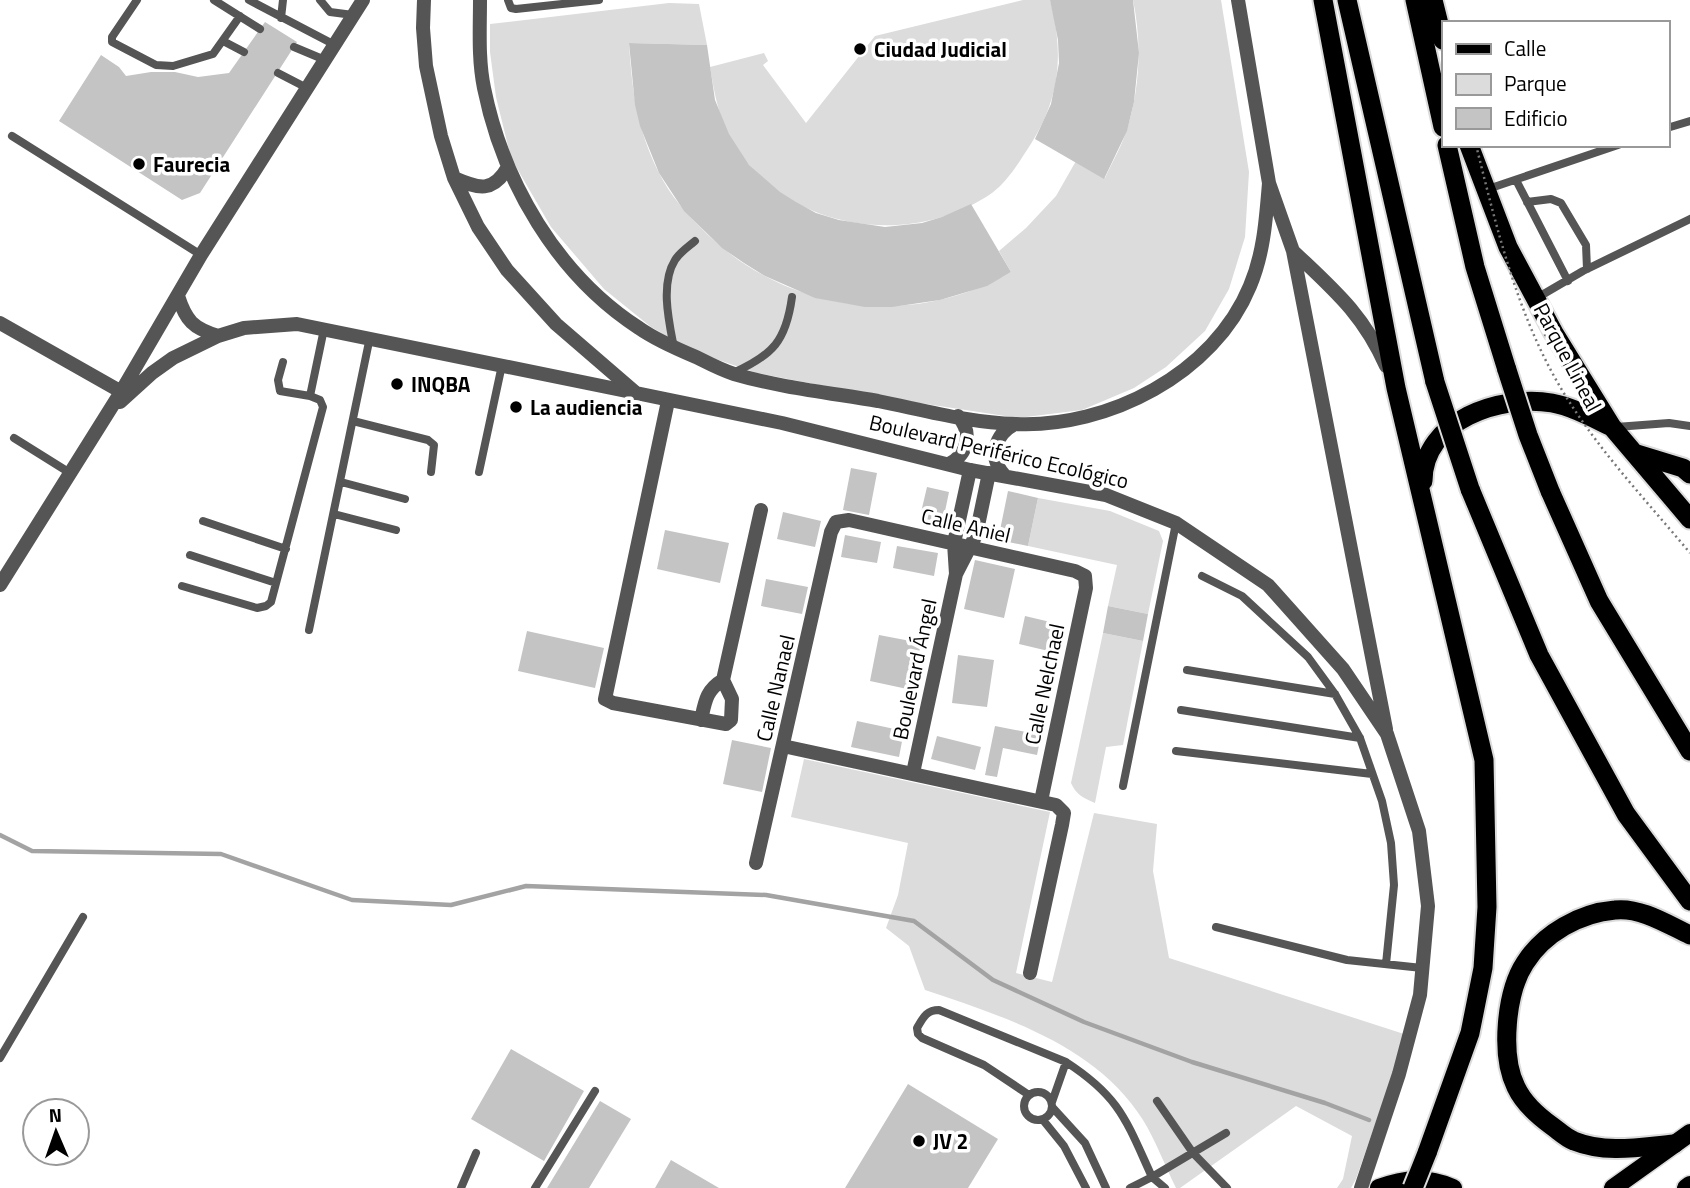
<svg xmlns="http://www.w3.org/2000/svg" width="1690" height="1188" font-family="'Titillium Web',sans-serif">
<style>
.green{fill:#dcdcdc}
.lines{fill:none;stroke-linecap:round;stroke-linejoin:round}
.stream{stroke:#a3a3a3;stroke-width:4.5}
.building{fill:#c4c4c4}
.primary-casing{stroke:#dbdbdb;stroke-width:21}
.trunk-casing{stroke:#dbdbdb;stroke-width:23}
.service{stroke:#555;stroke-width:8}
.minor{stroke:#555;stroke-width:14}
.tertiary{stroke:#555;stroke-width:14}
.primary{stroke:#000;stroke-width:18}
.trunk{stroke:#000;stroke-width:19}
.trunk-bridge-casing{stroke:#dbdbdb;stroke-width:23;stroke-linecap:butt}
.path-bridge{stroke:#777;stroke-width:2.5;stroke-dasharray:2 3.5;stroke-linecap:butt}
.trunk-bridge{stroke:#000;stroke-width:19}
.poi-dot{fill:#000;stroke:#fff;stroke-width:2.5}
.labels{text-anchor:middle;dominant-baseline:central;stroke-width:7;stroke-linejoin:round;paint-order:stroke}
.poi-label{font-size:21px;font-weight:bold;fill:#000;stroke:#fff;text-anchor:start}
.street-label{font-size:21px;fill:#000;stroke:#fff}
</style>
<rect width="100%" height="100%" fill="#fff"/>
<path class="green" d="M 1023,0 L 1050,0 C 1066,60 1058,106 1023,156 C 1015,169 1004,184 992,193 C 907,252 777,229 728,134 C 718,113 714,91 710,67 L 764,53 L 768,61 L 763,65 L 806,123 L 875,36 Z
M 1133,0 L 1221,0 L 1249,172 L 1245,237 L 1229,289 L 1205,331 L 1166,367 L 1134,388 L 1082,410 L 1018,418 L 887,398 L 757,373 L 695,352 L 651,327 L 604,289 L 551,227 L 511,158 L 496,97 L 490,52 L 490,24 L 669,3 L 699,4 L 707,45 L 629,43 C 632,91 637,128 658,171 C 670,196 688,215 707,234 C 789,313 913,329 1011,272 L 999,251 L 1026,228 L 1056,196 L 1076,161 L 1105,178 C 1112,162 1122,146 1127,129 C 1140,88 1142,42 1133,0 Z
M 1038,498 L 1110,511 L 1159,531 L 1163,541 L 1148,614 L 1108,606 L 1117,565 L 1028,546 Z
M 1103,633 L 1143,641 L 1123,745 L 1106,747 L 1095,803 C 1084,798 1076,795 1071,783 Z
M 804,759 L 1050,812 L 1016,973 L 1052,982 L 1094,813 L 1157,824 L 1153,871 L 1169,958 L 1404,1034 L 1394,1070 L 1356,1179 L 1351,1188 L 1337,1188 L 1343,1179 L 1352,1136 L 1296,1106 L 1180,1188 L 1176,1188 C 1165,1166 1156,1141 1143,1120 C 1096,1045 1005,1017 925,990 L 909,946 L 886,928 L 898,895 L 908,843 L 791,817 Z"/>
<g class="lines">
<path class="stream" d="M 0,835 L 32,851 L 221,854 L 352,900 L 451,905 L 526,886 L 766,895 L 914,921 L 993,980 L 1084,1022 L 1192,1062 L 1325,1103 L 1369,1120"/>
</g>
<path class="building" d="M 1050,0 L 1133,0 L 1139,53 L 1134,102 L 1127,131 L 1104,179 L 1035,139 L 1051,104 L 1059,63 L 1058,40 Z
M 265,22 L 297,42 L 200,193 L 182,200 L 59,121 L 101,55 L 119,67 L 126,76 L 151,72 L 175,72 L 198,77 L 229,73 Z
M 629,43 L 707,45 L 715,100 L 729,134 L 749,165 L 780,192 L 796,202 L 816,213 L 839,220 L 885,227 L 922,223 L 942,217 L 971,204 L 1011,272 L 987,286 L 940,300 L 892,307 L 865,307 L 815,298 L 765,276 L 744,263 L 722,248 L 684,211 L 659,173 L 640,126 L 635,105 Z
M 851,468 L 877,473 L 869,515 L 843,510 Z
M 927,487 L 949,492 L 942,526 L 919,521 Z
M 1008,491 L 1038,498 L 1028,546 L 998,540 Z
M 783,512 L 821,521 L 815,547 L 777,539 Z
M 665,530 L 729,543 L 720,583 L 657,569 Z
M 845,535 L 881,542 L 877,563 L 841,557 Z
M 897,546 L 938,553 L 934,576 L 893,568 Z
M 975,560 L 1015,569 L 1004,618 L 964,609 Z
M 766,579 L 808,587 L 802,614 L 761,606 Z
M 1108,606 L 1148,614 L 1143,641 L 1103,633 Z
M 1025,616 L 1063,625 L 1057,653 L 1019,644 Z
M 527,631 L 604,648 L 595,688 L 518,671 Z
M 879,635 L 921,643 L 912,690 L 870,681 Z
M 958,655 L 994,660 L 987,707 L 952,703 Z
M 857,721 L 904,731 L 899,757 L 851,747 Z
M 995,726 L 1041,735 L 1037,755 L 1003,748 L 997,777 L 985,775 Z
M 937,736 L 981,747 L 975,770 L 931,759 Z
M 732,740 L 771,748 L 762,792 L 723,784 Z
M 511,1049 L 584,1091 L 544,1161 L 471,1119 Z
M 908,1084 L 998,1139 L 968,1188 L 845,1188 Z
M 600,1101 L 631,1119 L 589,1188 L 547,1188 Z
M 671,1160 L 719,1188 L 655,1188 Z"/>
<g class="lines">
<g class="primary-casing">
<path id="primary" d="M 1379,1188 C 1405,1178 1427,1177 1453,1188
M 1613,1188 L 1690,1133
M 1686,1188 L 1690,1185"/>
</g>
<g class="trunk-casing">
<path id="trunk" d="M 1323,0 L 1396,388 L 1484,760 L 1487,907 L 1483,968 L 1470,1033 L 1427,1153
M 1347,0 L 1435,382
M 1415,0 L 1443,127
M 1433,0 L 1443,40
M 1447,145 L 1475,267 L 1507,370
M 1469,145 L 1508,247 L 1554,333 L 1612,427 L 1690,519
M 1634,453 L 1683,468 L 1690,474
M 1423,481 C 1423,420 1501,394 1552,403 C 1573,407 1593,418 1612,427
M 1470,489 L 1539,655 L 1626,814 L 1690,901
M 1550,491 L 1599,601 L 1690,751
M 1674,1144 C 1641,1147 1606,1154 1574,1141 C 1566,1138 1559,1131 1552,1126 C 1538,1116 1523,1102 1516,1087 C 1500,1055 1506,992 1525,963 C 1544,933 1580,913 1615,910 C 1640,907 1667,924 1690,935"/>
</g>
<path class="service" d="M 137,0 L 112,37 L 112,42 L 156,65 L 173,66 L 213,54 L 240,16
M 214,0 L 260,29
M 249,0 L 335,45
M 320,0 L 330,12 L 353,15
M 508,0 L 511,8 L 516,9 L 599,0
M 281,18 L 283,0
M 223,41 L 244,52
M 294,47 L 325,60
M 278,73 L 307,88
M 1667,128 L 1690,121
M 12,136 L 201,255
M 1516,180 L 1568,281
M 1488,189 L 1618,145
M 1527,202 L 1551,199 L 1561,203 L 1586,245 L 1587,269
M 1535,299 L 1583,271 L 1690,219
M 674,348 C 669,322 660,284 675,260 C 680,252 688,247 695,241
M 283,362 L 278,380 L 280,391 L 310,396
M 733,373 C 773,355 786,341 792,297
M 353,421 L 428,440 L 434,445 L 431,472
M 1616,427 L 1669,423 L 1690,426
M 14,438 L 70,473
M 479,472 L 502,365
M 341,482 L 405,499
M 334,514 L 396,530
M 203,521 L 286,549
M 190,555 L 276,583
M 1202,576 L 1242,596 L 1308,657 L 1335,694 L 1360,738 L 1382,801 L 1391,843 L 1394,885 L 1386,964
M 182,586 L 257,608 L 266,606 L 271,602 L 323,407 L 320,400 L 310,396 L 324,329
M 309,630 L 370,337
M 1187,670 L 1335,694
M 1181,710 L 1360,738
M 1176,751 L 1372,774
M 1123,786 L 1176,523
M 1216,927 L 1347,960 L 1422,968
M 0,1058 L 83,917
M1024 1106a14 14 0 1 1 28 0a14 14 0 1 1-28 0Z
M 1029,1095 L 984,1065 L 922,1038 L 918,1034 L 917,1028 C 923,1018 926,1010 939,1010 L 1066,1062
M 1157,1101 L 1193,1153 L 1227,1188
M 1052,1102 L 1066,1062 C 1120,1097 1126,1120 1152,1177 L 1130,1188
M 1053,1108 L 1085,1143 L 1106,1188
M 1043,1120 L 1064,1146 L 1086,1188
M 461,1188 L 476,1153
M 535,1188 L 595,1091
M 1165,1188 L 1152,1177 L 1226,1133"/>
<path class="minor" d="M 178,296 C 186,321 193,328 218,336
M 0,323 L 127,395
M 668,401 L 605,699 L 613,703 L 726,724 L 731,720 L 732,699 L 723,680
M 120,402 L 152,373 L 173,358 L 218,336 L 244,328 L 297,324 L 636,393
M 956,574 L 976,535 L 989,473
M 0,585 L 121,392 L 201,255 L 363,0
M 701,720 C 705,702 706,690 723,680 L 761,510
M 783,746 L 1056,805 L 1064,813 L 1062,825 L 1030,973
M 913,773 L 956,574 L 954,543 L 970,470
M 756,863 L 831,532 L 836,522 L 849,520 L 1075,571 L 1085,576 L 1086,588 L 1041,801"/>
<path class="tertiary" d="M 424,0 L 423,28 L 426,66 L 441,136 L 454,178 L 478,227 L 507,270 L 556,324 L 636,393 L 782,423 L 970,470 L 1106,495 L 1176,523 L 1268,585 L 1343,669 L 1387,734 L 1419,831 L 1428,906 L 1420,995 L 1399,1074 L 1361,1188
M 480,0 C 480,29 478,59 484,88 C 503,182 557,275 639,328 C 656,340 677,349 696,357 C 708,363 721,370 734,374 C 778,387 831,393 878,401 C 923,410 970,423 1016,424 C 1108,428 1214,374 1250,286 C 1264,253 1266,218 1269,183
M 1238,0 L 1269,183 L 1293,251 L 1386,729
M 454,178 C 479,189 493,193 508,167
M 1293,251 C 1334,290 1363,314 1386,366
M 949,464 C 968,454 973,433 958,416
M 1005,476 C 988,458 994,435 1015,424"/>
<use href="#primary" class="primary"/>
<use href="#trunk" class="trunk"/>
<g class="trunk-bridge-casing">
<path id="trunk-bridge" d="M 1507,370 L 1528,435 L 1550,491
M 1435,382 L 1470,489
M 1413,1188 L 1427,1153"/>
</g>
<path class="path-bridge" d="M 1476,145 C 1497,229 1517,315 1562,390 C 1598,450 1646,500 1690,553"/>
<use href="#trunk-bridge" class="trunk-bridge"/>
</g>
<g class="poi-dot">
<circle cx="860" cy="49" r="7"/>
<circle cx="139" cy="164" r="7"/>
<circle cx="397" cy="384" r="7"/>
<circle cx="516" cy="407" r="7"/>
<circle cx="919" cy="1141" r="7"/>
</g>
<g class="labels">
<g class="poi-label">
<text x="874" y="49">Ciudad Judicial</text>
<text x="153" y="164">Faurecia</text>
<text x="411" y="384">INQBA</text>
<text x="530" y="407">La audiencia</text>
<text x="933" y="1141">JV 2</text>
</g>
<g class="street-label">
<text transform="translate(1568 357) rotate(62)">Parque Lineal</text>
<text transform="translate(999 451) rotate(13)">Boulevard Periférico Ecológico</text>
<text transform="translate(966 525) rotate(13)">Calle Aniel</text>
<text transform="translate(914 669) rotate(-78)">Boulevard Ángel</text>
<text transform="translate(1044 684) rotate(-78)">Calle Nelchael</text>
<text transform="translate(775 688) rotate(-77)">Calle Nanael</text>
</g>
</g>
<rect x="1442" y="21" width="228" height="126" fill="#ffffff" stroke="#999999" stroke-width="2"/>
<rect x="1456" y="44" width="35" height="10" fill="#000000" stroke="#999999" stroke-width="2"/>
<text x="1504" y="56" font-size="21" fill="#000000">Calle</text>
<rect x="1456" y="74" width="35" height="21" fill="#dcdcdc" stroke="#999999" stroke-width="2"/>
<text x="1504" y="91" font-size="21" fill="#000000">Parque</text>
<rect x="1456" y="108" width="35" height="21" fill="#c4c4c4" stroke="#999999" stroke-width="2"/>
<text x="1504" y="126" font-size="21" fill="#000000">Edificio</text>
<g transform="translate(56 1132) rotate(358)"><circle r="33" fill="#ffffff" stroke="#999999" stroke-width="2"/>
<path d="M0-5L12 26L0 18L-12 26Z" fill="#000000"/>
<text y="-10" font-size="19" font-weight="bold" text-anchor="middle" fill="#000000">N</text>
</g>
</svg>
